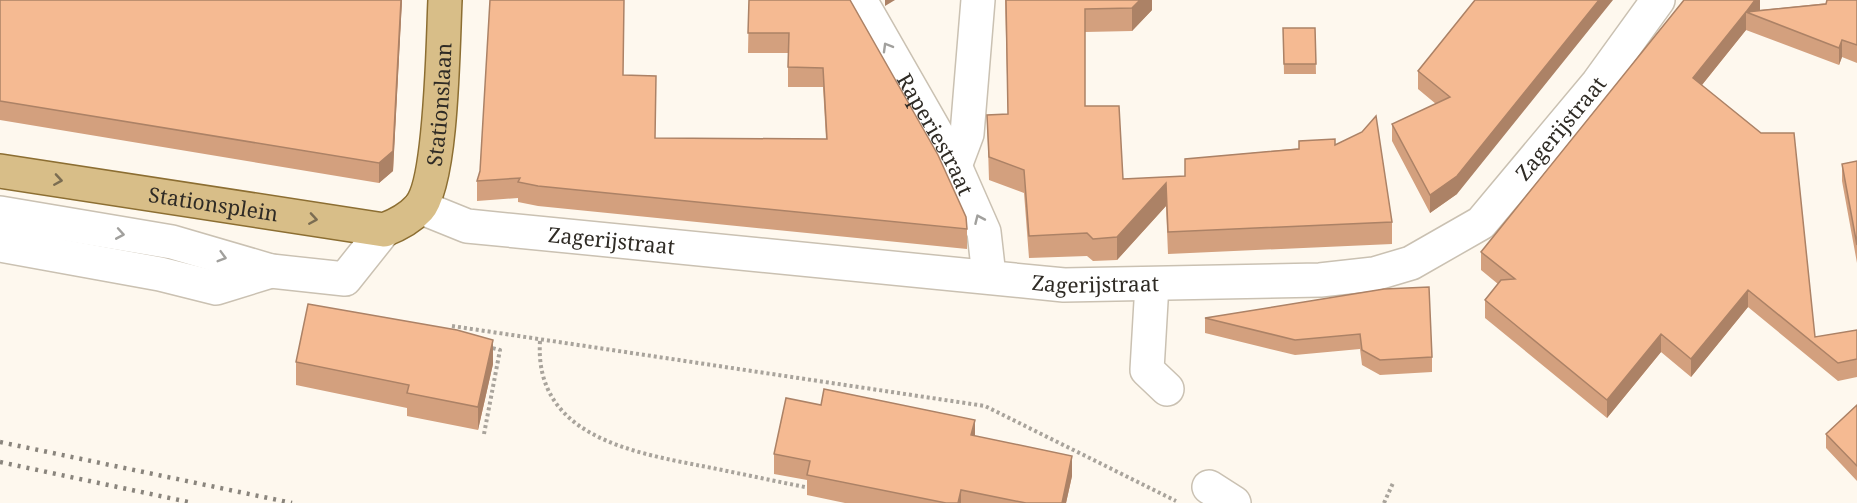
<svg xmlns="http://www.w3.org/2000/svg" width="1857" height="503" font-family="'Noto Serif',serif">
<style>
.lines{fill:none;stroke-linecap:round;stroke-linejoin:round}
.minor-casing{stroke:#cac1b2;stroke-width:36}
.major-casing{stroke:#8c6e32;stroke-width:36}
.path{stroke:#a9a49c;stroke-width:4;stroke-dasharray:3 3;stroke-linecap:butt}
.minor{stroke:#fff;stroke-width:33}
.major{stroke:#d8be88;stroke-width:33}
.rail{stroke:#8a857d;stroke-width:4.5;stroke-dasharray:3 6;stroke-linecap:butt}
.wall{fill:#d3a07e}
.shaded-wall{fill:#ac8266}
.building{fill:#f5ba92;stroke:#ac8266;stroke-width:1.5}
.oneway{stroke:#a1a09d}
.oneway2{stroke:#7b6d52}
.labels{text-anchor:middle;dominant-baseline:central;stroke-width:6;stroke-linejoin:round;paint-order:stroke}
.street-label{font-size:21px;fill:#2f2b25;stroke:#fff}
</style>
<rect width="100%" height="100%" fill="#fef8ee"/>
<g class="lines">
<g class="minor-casing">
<g id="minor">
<path id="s1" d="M 860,0 L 955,166 L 984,232 L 989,276"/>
<path d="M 955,166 L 967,134 L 978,0"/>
<path id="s2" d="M 420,207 L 467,226 L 1064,285 L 1320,280 L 1374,274 L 1411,263 L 1481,223 L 1598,83 L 1658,0"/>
<path d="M 0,213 L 172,242 L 271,271 L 345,279 L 384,230"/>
<path d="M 0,245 L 160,274 L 216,288 L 271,271"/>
<path d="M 1152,284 L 1147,370 L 1167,389"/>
<path d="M 1209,487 L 1234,503"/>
</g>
</g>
<g class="major-casing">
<g id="major">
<path id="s3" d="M 0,171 L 384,230 C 397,225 409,219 419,208 C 442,182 443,41 445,0"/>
</g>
</g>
<path class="path" d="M 452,326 L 985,406 L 1176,501
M 540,341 C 534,435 630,452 702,466 C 738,473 774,481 810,488
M 484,434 L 500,350 L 488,347
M 1384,503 L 1393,483"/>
<use href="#minor" class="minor"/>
<use href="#major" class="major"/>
<path class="rail" d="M 0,442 L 292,503
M 0,462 L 193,503"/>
</g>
<path class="wall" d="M 0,0 L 402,0 L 393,171 L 379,183 L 0,120 Z
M 749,0 L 850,0 L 967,229 L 967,249 L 538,206 L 518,202 L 518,198 L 477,201 L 477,181 L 624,75 L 655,138 L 826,139 L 823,87 L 788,87 L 788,53 L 748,53 Z
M 1005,0 L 1152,0 L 1152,10 L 1132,31 L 1085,32 L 1085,106 L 1123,179 L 1185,176 L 1185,159 L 1335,145 L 1392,222 L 1392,244 L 1168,254 L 1166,206 L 1117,260 L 1093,261 L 1087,256 L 1029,258 L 1024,193 L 989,180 L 987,115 L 1008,114 Z
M 1475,0 L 1457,194 L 1430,213 L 1392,141 L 1392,124 L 1436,104 L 1418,89 L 1418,71 Z
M 1684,0 L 1760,0 L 1760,10 L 1857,0 L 1857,63 L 1842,57 L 1839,65 L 1746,30 L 1702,85 L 1815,337 L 1857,330 L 1857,377 L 1838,381 L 1748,307 L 1691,377 L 1661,352 L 1607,418 L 1485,318 L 1485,300 L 1498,284 L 1481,270 L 1481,252 Z
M 1283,28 L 1315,28 L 1316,74 L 1284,74 Z
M 1857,161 L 1857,263 L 1842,181 L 1842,164 Z
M 1384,289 L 1432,357 L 1432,372 L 1380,375 L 1362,365 L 1360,349 L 1295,355 L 1205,333 L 1205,318 Z
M 296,362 L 493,364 L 478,430 L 407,416 L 407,408 L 296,385 Z
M 1857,405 L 1857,481 L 1826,448 L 1826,434 Z
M 975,436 L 1072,476 L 1066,503 L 845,503 L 807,495 L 807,480 L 774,474 L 774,454 Z"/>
<path class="shaded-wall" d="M 401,0 L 402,0 L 393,171 L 379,183 L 379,163 Z
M 885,0 L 895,0 L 885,6 Z
M 1140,0 L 1152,0 L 1152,10 L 1132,31 L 1132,8 Z
M 1599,0 L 1613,0 L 1457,194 L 1430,213 L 1430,195 Z
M 1755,0 L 1760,0 L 1760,11 L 1746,12 Z
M 1746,12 L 1746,30 L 1693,96 L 1693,78 Z
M 1842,40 L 1842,57 L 1839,65 L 1839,48 Z
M 1166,183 L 1166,206 L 1117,260 L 1117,237 Z
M 1748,290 L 1748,307 L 1691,377 L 1691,359 Z
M 1661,334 L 1661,352 L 1607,418 L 1607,400 Z
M 493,340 L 493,364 L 478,430 L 478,407 Z
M 975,420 L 975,440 L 971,435 Z
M 1072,456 L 1072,476 L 1066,503 L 1062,503 Z
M 961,490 L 961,503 L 958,503 Z"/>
<path class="building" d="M 0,0 L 401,0 L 393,151 L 379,163 L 0,101 Z
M 490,0 L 624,0 L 623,75 L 656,76 L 655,138 L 827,139 L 823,68 L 788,67 L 789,33 L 748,33 L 749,0 L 850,0 L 938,155 L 966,217 L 967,229 L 538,186 L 518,182 L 520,178 L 477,181 L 480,171 Z
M 1006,0 L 1140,0 L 1132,8 L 1085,9 L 1085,106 L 1119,106 L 1123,179 L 1185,176 L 1185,159 L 1299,149 L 1299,141 L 1335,139 L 1335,145 L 1362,132 L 1376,116 L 1392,222 L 1168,232 L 1166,183 L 1117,237 L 1093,239 L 1087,233 L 1029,236 L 1024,170 L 989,157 L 987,115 L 1008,114 Z
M 1475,0 L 1599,0 L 1457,176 L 1430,195 L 1392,124 L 1450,97 L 1418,71 Z
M 1684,0 L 1755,0 L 1746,12 L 1826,4 L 1827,0 L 1857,0 L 1857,45 L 1842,40 L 1839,48 L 1746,12 L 1693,78 L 1761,133 L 1794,133 L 1815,337 L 1857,330 L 1857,359 L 1838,363 L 1748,290 L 1691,359 L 1661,334 L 1607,400 L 1485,300 L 1501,280 L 1515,279 L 1481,252 Z
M 1283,28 L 1315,28 L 1316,64 L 1284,64 Z
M 1857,161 L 1857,245 L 1842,164 Z
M 1429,287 L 1432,357 L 1380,360 L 1362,350 L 1360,334 L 1295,340 L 1205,318 L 1384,289 Z
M 308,304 L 457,330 L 493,340 L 478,407 L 407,393 L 409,385 L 296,362 Z
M 824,389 L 975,420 L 971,435 L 1072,456 L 1062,503 L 1026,503 L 961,490 L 958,503 L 946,503 L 807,475 L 810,461 L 774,454 L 786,398 L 821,405 Z
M 1857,405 L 1857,466 L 1826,434 Z"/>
<defs><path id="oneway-chevron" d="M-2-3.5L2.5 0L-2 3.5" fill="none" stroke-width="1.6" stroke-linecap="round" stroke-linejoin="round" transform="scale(1.5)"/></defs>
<g class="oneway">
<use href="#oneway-chevron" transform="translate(887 47) rotate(-120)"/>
<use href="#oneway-chevron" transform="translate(979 219) rotate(-114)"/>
<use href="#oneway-chevron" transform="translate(120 234) rotate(10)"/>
<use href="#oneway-chevron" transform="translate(222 257) rotate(16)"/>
</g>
<g class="oneway2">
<use href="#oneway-chevron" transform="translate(58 180) rotate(9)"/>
<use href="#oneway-chevron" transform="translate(313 219) rotate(9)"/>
</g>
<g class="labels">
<g class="street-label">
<text stroke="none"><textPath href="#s3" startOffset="537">Stationslaan</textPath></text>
<text stroke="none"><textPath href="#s2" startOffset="1204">Zagerijstraat</textPath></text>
<text stroke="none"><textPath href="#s1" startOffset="154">Raperiestraat</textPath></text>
<text stroke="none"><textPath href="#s3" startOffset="216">Stationsplein</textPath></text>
<text stroke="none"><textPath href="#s2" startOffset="196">Zagerijstraat</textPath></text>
<text stroke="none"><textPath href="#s2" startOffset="682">Zagerijstraat</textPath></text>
</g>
</g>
</svg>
